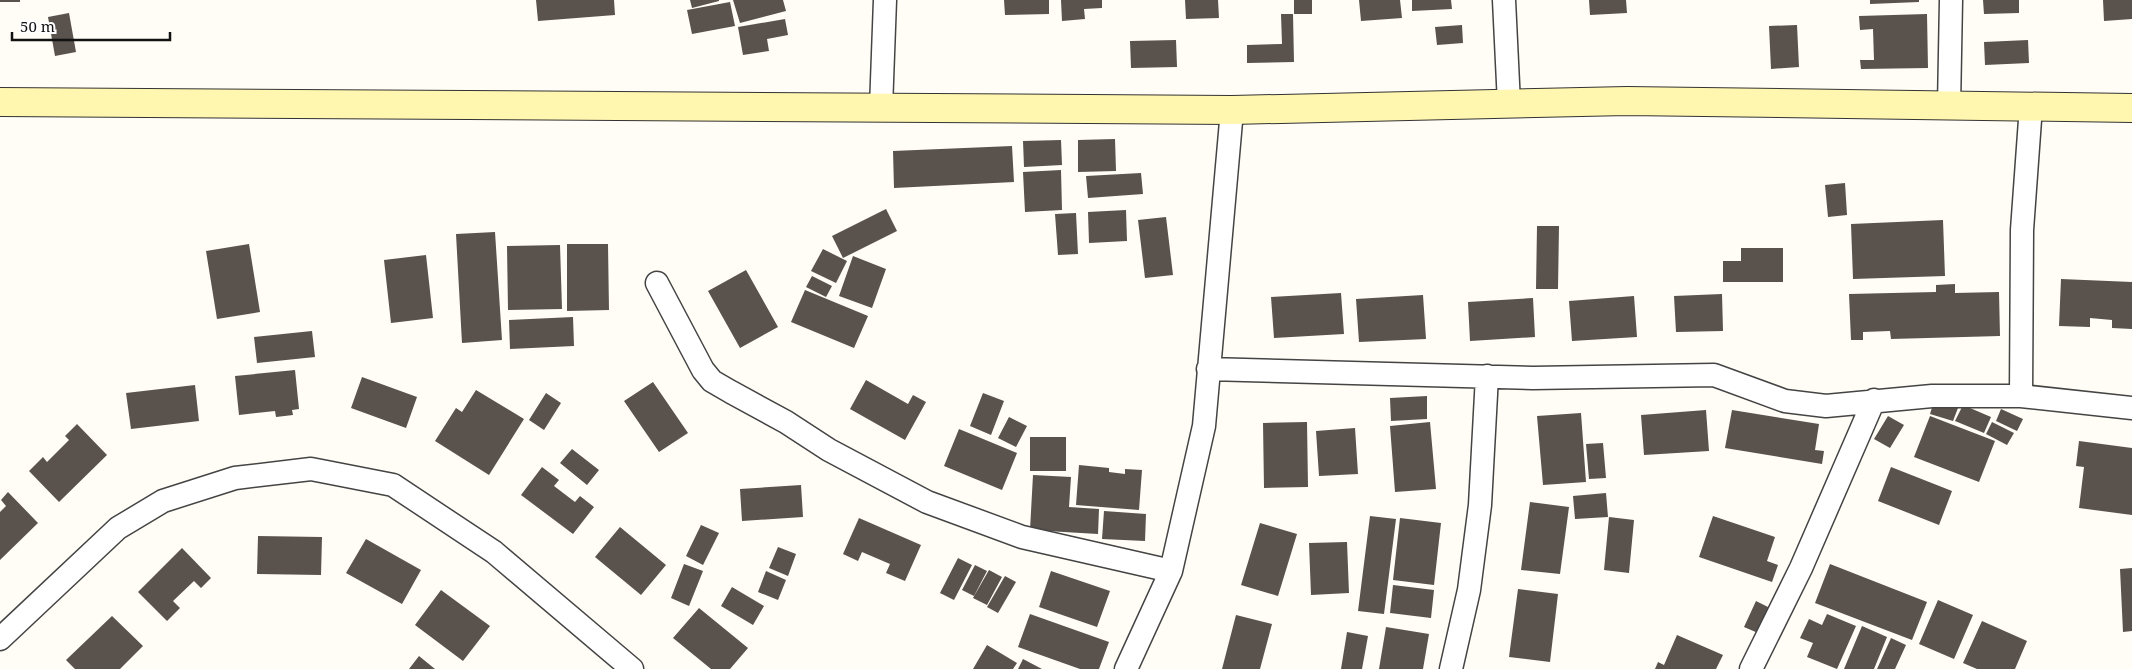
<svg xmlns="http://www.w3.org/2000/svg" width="2132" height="669" font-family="'Noto Serif',serif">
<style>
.building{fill:#5a524d}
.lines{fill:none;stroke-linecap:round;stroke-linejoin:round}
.street-casing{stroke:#444;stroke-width:25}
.secondary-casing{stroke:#333;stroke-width:30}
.street{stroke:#fff;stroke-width:22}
.secondary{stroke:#fff6b0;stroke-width:28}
</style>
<rect width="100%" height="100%" fill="#fffdf5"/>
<path class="building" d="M 0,0 L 20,0 L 20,2 L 0,2 Z
M 536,0 L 614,0 L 615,15 L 538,21 Z
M 690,0 L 719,0 L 719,1 L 692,8 Z
M 733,0 L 783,0 L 786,11 L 740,23 Z
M 1004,0 L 1049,0 L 1049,14 L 1005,15 Z
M 1061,0 L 1102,0 L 1102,8 L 1084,9 L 1085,19 L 1062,21 Z
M 1185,0 L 1218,0 L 1219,18 L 1186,19 Z
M 1294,0 L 1312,0 L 1312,14 L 1294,14 Z
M 1359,0 L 1400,0 L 1402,18 L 1361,21 Z
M 1412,0 L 1451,0 L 1452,9 L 1412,11 Z
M 1589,0 L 1626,0 L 1627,13 L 1590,15 Z
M 1870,0 L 1919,0 L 1919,2 L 1870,4 Z
M 1983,0 L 2019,0 L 2019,13 L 1984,14 Z
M 2103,0 L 2132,0 L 2132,19 L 2104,21 Z
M 730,2 L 735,26 L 692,34 L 687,10 Z
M 69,13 L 76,52 L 55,56 L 48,17 Z
M 1281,14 L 1293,14 L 1294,62 L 1247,63 L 1247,45 L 1282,44 Z
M 1927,14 L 1928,68 L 1861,69 L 1860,60 L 1874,60 L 1873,29 L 1860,30 L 1859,16 Z
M 785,19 L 788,35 L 767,39 L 769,51 L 743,55 L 738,27 Z
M 1462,25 L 1463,43 L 1437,45 L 1435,27 Z
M 1797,25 L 1799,67 L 1771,69 L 1769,26 Z
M 1176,40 L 1177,67 L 1131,68 L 1130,41 Z
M 2028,40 L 2029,63 L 1985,65 L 1984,42 Z
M 1115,139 L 1116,171 L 1078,172 L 1078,140 Z
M 1061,140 L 1062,165 L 1024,167 L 1023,141 Z
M 1012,146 L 1014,182 L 894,188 L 893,151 Z
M 1061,170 L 1062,210 L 1025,212 L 1023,172 Z
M 1141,173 L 1143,194 L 1088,198 L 1086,176 Z
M 1845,183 L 1847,215 L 1828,217 L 1825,185 Z
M 886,209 L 897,231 L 843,258 L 832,236 Z
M 1126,210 L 1127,241 L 1089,243 L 1088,212 Z
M 1076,213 L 1078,254 L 1058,255 L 1055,214 Z
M 1166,217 L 1173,275 L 1145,278 L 1138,220 Z
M 1943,220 L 1945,276 L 1853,279 L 1851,224 Z
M 1537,226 L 1559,226 L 1558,289 L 1536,289 Z
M 495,232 L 502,340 L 462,343 L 456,234 Z
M 249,244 L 260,312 L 217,319 L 206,251 Z
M 567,244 L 608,244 L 609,310 L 567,311 Z
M 560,245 L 562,309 L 508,310 L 507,246 Z
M 1741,248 L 1783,248 L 1783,282 L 1723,282 L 1723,261 L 1741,261 Z
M 823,249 L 847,261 L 836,283 L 811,271 Z
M 426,255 L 433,318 L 391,323 L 384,260 Z
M 853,256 L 886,269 L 872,308 L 839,296 Z
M 746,270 L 778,327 L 740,348 L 708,291 Z
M 812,276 L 832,286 L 826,297 L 806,287 Z
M 2061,279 L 2132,282 L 2132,329 L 2112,328 L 2112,320 L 2090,318 L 2090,327 L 2059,326 Z
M 1955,284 L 1955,293 L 1999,292 L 2000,336 L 1891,339 L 1890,331 L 1863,332 L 1863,340 L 1851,340 L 1849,294 L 1936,292 L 1936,285 Z
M 805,290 L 868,316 L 854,348 L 791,322 Z
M 1341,293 L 1344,334 L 1274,338 L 1271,297 Z
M 1722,294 L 1723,331 L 1676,332 L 1674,296 Z
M 1423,295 L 1426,339 L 1359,342 L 1356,299 Z
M 1634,296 L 1637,337 L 1572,341 L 1569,301 Z
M 1533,298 L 1535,337 L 1470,341 L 1468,302 Z
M 573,317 L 574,346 L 510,349 L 509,320 Z
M 312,331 L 315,357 L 257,363 L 254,337 Z
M 295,370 L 299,409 L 292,410 L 293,415 L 276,417 L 275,411 L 239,415 L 235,376 Z
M 362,377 L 417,397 L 406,428 L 351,408 Z
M 866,380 L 908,404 L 913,395 L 926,402 L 905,440 L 850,409 Z
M 653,382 L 688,433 L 659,452 L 624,401 Z
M 195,385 L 199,421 L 131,429 L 126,393 Z
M 476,390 L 524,419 L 489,475 L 435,441 L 456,408 L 462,412 Z
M 546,393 L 561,403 L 544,430 L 529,420 Z
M 983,393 L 1004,401 L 991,435 L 970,426 Z
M 1427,396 L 1427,419 L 1391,421 L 1390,398 Z
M 1934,401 L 1958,408 L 1953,421 L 1930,414 Z
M 1963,405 L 1991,417 L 1984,433 L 1955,421 Z
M 2001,409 L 2023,419 L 2017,431 L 1996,421 Z
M 1706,410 L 1709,451 L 1644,455 L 1641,415 Z
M 1732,410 L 1819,424 L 1815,450 L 1824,451 L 1822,464 L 1725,448 Z
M 1581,413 L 1586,482 L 1543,485 L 1537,416 Z
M 1888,416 L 1904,425 L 1890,448 L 1874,439 Z
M 1930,416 L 1995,441 L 1979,482 L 1914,457 Z
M 1009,417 L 1027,426 L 1016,447 L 998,438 Z
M 1307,422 L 1308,487 L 1264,488 L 1263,423 Z
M 1430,422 L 1436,489 L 1395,492 L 1390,426 Z
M 1992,422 L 2014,433 L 2007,445 L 1986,434 Z
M 77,424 L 107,455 L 59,502 L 29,471 L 43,457 L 47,462 L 69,440 L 65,436 Z
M 1355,428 L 1358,474 L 1319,476 L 1316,431 Z
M 959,429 L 1017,453 L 1002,490 L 944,466 Z
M 1030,437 L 1066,437 L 1066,471 L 1030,471 Z
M 2079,441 L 2132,448 L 2132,515 L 2079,508 L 2084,467 L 2076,466 Z
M 1603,443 L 1606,478 L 1589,479 L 1586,444 Z
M 572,449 L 599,470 L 587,485 L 560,463 Z
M 1079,465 L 1109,468 L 1109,472 L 1125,474 L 1125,469 L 1142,470 L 1139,510 L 1076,505 Z
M 542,467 L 559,480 L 554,486 L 575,502 L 580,496 L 594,507 L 573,534 L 521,495 Z
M 1891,467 L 1952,491 L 1939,525 L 1878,501 Z
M 1033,475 L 1071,477 L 1069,507 L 1099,509 L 1098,534 L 1030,530 Z
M 801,485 L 803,517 L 742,521 L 740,489 Z
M 8,492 L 38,523 L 0,560 L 0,512 L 6,506 L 1,500 Z
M 1606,493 L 1608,517 L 1575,519 L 1573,496 Z
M 1530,502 L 1569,507 L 1560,574 L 1521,570 Z
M 1104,511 L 1146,514 L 1145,541 L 1102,539 Z
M 1370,516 L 1396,519 L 1384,614 L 1358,611 Z
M 1713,516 L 1775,537 L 1767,561 L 1778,565 L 1772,582 L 1699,557 Z
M 1609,517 L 1634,520 L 1629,573 L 1604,570 Z
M 859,518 L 921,545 L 905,581 L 886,573 L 890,564 L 862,552 L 858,561 L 843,554 Z
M 1400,518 L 1441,523 L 1434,585 L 1393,580 Z
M 1260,523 L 1297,534 L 1278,596 L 1241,585 Z
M 701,525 L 719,533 L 703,565 L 686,556 Z
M 620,527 L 666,565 L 641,595 L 595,557 Z
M 258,536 L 322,537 L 321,575 L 257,574 Z
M 366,539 L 421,570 L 402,604 L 346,573 Z
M 1347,542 L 1349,593 L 1311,595 L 1309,543 Z
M 778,547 L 796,554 L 788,576 L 769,568 Z
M 182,548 L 211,578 L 201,588 L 194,581 L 173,601 L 180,608 L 167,621 L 138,592 Z
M 958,558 L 972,565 L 954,600 L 940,593 Z
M 684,564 L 703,571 L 689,606 L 671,598 Z
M 1830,564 L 1927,602 L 1912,640 L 1815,603 Z
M 975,565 L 987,571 L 974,596 L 962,590 Z
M 2132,568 L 2132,631 L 2123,632 L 2120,569 Z
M 989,570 L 1002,577 L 987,605 L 973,598 Z
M 766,571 L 786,580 L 778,600 L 758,592 Z
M 1051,571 L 1110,591 L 1097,627 L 1039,607 Z
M 1005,576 L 1016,582 L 998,613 L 987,607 Z
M 1393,585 L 1434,590 L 1431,618 L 1390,613 Z
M 732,587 L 764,606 L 753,625 L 721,606 Z
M 1518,589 L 1558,594 L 1550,662 L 1509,657 Z
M 441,590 L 490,626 L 463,661 L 415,625 Z
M 1938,600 L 1973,615 L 1954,659 L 1919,644 Z
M 1756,601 L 1776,611 L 1765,636 L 1744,627 Z
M 699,608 L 748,648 L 730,669 L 711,669 L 673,638 Z
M 1030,614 L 1109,642 L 1099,669 L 1080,669 L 1018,647 Z
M 1827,614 L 1856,626 L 1837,669 L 1807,657 L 1813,643 L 1800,638 L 1809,619 L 1822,625 Z
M 1236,615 L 1272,624 L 1260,669 L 1222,669 Z
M 112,616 L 143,646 L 120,669 L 75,669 L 66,660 Z
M 1982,621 L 2027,641 L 2015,669 L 1977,669 L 1963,663 Z
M 1862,626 L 1887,637 L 1874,669 L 1844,669 Z
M 1386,627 L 1429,634 L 1423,669 L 1379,669 Z
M 1347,632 L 1368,636 L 1362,669 L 1341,669 Z
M 1677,635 L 1723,655 L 1716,669 L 1655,669 L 1658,662 L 1664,665 Z
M 1891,638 L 1906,645 L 1895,669 L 1877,669 Z
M 987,645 L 1017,663 L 1013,669 L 973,669 Z
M 419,656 L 435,669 L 409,669 Z
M 1023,659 L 1042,669 L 1018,669 Z"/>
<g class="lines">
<g class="street-casing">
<path id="street" d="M 1504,0 L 1509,104
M 1949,106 L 1951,0
M 881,108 L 885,0
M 657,283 L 703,370 L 712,381 L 731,392 L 786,422 L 829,450 L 927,502 L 1022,537 L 1171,571
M 1208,369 L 1533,378 L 1714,375 L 1785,401 L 1826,406 L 1932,396 L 2021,396 L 2132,408
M 2021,396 L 2022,230 L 2031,106
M 0,639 L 118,528 L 163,501 L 235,478 L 311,469 L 393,485 L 494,552 L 632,669
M 1126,669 L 1171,571 L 1204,426 L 1232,110
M 1451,669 L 1469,590 L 1480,505 L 1487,376
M 1751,669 L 1801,568 L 1874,400"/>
</g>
<g class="secondary-casing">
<path id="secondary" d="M 0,102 L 1232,110 L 1627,101 L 2132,108"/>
</g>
<use href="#street" class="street"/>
<use href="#secondary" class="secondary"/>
</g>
<path d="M12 32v8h158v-8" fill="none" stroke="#111111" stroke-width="2.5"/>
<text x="20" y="32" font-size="15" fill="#111111" stroke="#ffffff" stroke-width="4" paint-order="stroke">50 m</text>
</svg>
